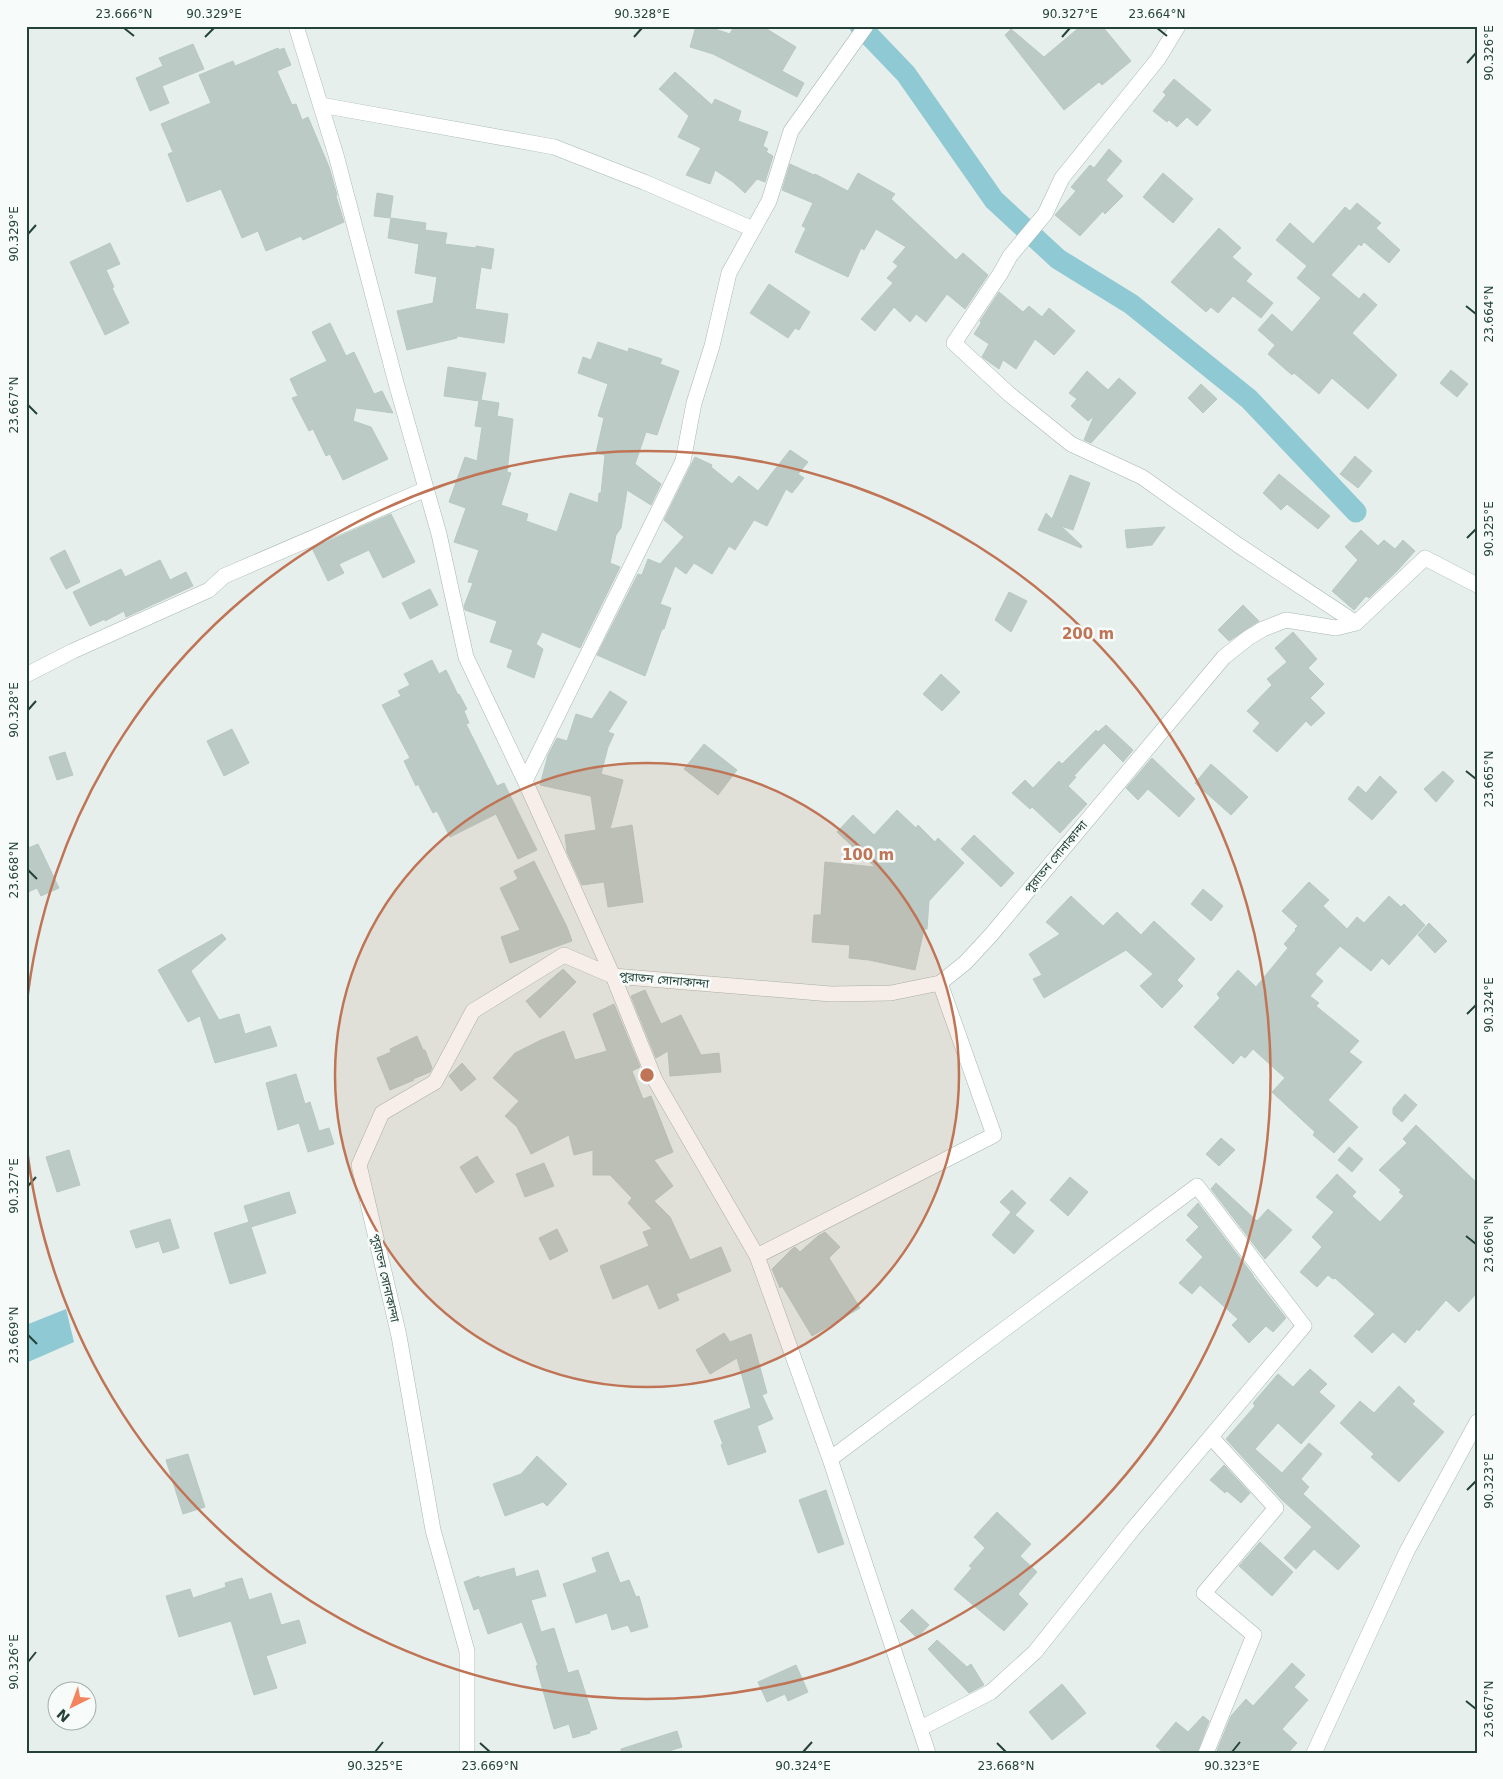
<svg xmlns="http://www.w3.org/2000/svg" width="1503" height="1779" font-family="'DejaVu Sans','Noto Sans Bengali',sans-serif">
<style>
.water{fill:#8ec9d4}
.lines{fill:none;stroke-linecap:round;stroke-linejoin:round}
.canal{stroke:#8ec9d4;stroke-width:21}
.building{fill:#bbcac4;stroke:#b8c9c2}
.minor-casing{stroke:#a8b8b2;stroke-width:16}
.minor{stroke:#fff;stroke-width:15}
.ticks{fill:none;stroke:#24423a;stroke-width:2}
.ring{fill:none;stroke:#c07456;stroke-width:2.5}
.labels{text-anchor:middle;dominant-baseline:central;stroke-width:5;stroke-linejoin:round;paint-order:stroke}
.street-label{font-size:12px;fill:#24423a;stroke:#f7fbf9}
.centre{fill:#c07456;stroke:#f7fbf9;stroke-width:2.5}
.ring-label{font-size:15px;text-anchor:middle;font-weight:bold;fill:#c07456;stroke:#f7fbf9;stroke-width:5;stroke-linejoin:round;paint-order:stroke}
.neatline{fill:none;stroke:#24423a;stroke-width:2}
.ticks-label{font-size:12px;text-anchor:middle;fill:#24423a}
</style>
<rect width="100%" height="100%" fill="#e6efeb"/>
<path class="water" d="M 66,1309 L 74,1342 L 26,1363 L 26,1325 Z"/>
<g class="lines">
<path class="canal" d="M 860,26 L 906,74 L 994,200 L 1058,259 L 1131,304 L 1249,399 L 1356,512"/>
</g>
<path class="building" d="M 696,26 L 706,26 L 730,34 L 734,26 L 762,26 L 796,47 L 782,71 L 804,83 L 797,97 L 713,54 L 690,47 Z
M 1081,26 L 1102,26 L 1131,61 L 1102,85 L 1099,82 L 1064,110 L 1005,35 L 1011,29 L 1044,57 Z
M 193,44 L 204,69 L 162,86 L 169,103 L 150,111 L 136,78 L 163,66 L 159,58 Z
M 278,48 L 279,50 L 284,48 L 291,65 L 277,71 L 292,105 L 296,104 L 302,120 L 308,117 L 329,167 L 337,195 L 336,196 L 344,222 L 303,240 L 301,236 L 266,251 L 258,231 L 242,238 L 221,189 L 187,202 L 168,154 L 173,152 L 161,124 L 211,103 L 199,75 L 233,61 L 235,66 Z
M 675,72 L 712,105 L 715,99 L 741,111 L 738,121 L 768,132 L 763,146 L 768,149 L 766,152 L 773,156 L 765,182 L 757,179 L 745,193 L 733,182 L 715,170 L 710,184 L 686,175 L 701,148 L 678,137 L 689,116 L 659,89 Z
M 1174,79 L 1211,110 L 1197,126 L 1187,117 L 1177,127 L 1169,120 L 1167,122 L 1153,111 L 1166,95 L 1163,92 Z
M 1109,149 L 1122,161 L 1106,180 L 1123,196 L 1105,214 L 1103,211 L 1080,236 L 1055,215 L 1076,191 L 1071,187 L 1090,165 L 1094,168 Z
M 790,164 L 814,175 L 815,174 L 848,191 L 858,173 L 895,194 L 891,199 L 956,260 L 963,253 L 988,275 L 965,309 L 947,294 L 926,322 L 916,314 L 910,322 L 894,307 L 875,331 L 861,319 L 893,283 L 887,278 L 898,266 L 893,262 L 906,247 L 876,229 L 864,250 L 861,248 L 848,277 L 795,252 L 806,228 L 802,226 L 813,203 L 782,190 Z
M 1163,173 L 1193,199 L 1173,223 L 1143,197 Z
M 377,193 L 393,196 L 390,218 L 374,216 Z
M 1357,203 L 1381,223 L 1376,228 L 1400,250 L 1389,263 L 1364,242 L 1361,246 L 1359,244 L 1331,275 L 1359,299 L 1364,293 L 1377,305 L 1352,333 L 1397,375 L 1368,409 L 1332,378 L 1319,394 L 1294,373 L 1292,375 L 1268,354 L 1275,345 L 1258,330 L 1272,314 L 1292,332 L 1321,298 L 1297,278 L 1307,266 L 1276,240 L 1290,223 L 1313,244 L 1345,207 L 1350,211 Z
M 391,218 L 426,223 L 425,230 L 447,233 L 445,244 L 476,248 L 476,246 L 494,249 L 491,269 L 481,267 L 475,309 L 508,314 L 504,343 L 457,336 L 457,338 L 407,350 L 397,311 L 433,303 L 437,277 L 415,273 L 419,244 L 388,238 Z
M 1219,228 L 1241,248 L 1232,257 L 1252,274 L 1246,281 L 1273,303 L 1261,318 L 1233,296 L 1218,313 L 1211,307 L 1206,312 L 1171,282 Z
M 110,243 L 120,264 L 106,270 L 114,287 L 112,288 L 129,323 L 105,335 L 70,262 Z
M 769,284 L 810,312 L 799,330 L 795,328 L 788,338 L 750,313 Z
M 999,292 L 1023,312 L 1029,306 L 1042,317 L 1049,308 L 1075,331 L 1054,355 L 1035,339 L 1016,369 L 1003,360 L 999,369 L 982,357 L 989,344 L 974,334 L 981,323 L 980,321 Z
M 330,323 L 346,356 L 354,352 L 374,394 L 382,391 L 393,413 L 356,408 L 353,421 L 371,427 L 388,459 L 343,480 L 330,454 L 326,456 L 313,429 L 309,431 L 292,398 L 298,396 L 290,379 L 327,361 L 312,332 Z
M 598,342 L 628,352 L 629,348 L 662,359 L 660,364 L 679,371 L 657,435 L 646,432 L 635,464 L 661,484 L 651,505 L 627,490 L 621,528 L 616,535 L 610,563 L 620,567 L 580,648 L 542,632 L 536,644 L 543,649 L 534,678 L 507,667 L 513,650 L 490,642 L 497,621 L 465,610 L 464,606 L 473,583 L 468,582 L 479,550 L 454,542 L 466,508 L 449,502 L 465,457 L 477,461 L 482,427 L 475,426 L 479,401 L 444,396 L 448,367 L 486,373 L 481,400 L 499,403 L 497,416 L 513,419 L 507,472 L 511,473 L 501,505 L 528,514 L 526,521 L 557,532 L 570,493 L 598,503 L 599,493 L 601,493 L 605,455 L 596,453 L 604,418 L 598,416 L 608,384 L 578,373 L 583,357 L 591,360 Z
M 1451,370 L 1468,384 L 1457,397 L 1440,383 Z
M 1087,371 L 1108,390 L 1119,378 L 1136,393 L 1091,443 L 1084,440 L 1094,416 L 1088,421 L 1071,406 L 1077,399 L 1069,393 Z
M 1201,384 L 1217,399 L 1203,413 L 1188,398 Z
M 790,450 L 808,462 L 798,474 L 804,478 L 792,493 L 786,489 L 767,526 L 754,520 L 735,550 L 729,546 L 712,574 L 694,563 L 686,574 L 675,566 L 660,604 L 671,608 L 664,629 L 662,629 L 645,676 L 597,655 L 638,574 L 642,575 L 648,559 L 660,564 L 684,537 L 664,520 L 695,457 L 712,465 L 711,467 L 732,484 L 739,476 L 758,491 Z
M 1355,456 L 1372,471 L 1358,488 L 1340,474 Z
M 1279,474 L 1330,516 L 1318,529 L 1287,504 L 1281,510 L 1263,493 Z
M 1070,475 L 1090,483 L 1073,530 L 1061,526 L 1082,546 L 1081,548 L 1038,530 L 1046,513 L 1052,519 Z
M 391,514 L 415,562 L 383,578 L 369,550 L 339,564 L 344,573 L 328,581 L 312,548 Z
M 1165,527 L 1152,545 L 1127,548 L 1125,530 Z
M 1361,530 L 1378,546 L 1384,540 L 1395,549 L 1403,540 L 1415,551 L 1397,571 L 1369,598 L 1366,596 L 1354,610 L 1332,591 L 1358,560 L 1345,547 Z
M 65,550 L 80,582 L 66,589 L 50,558 Z
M 160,560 L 170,580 L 186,572 L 193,586 L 126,617 L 124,611 L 105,621 L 105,619 L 90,626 L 73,592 L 121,569 L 125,577 Z
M 430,589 L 438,605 L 410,619 L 402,603 Z
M 1009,592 L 1027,601 L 1011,632 L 995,620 Z
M 1243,605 L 1259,621 L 1229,641 L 1218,630 Z
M 1293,632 L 1317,659 L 1308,668 L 1324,684 L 1310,698 L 1325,713 L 1311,726 L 1306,721 L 1277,752 L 1253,731 L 1260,723 L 1247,711 L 1272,685 L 1267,679 L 1287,662 L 1275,648 Z
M 432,660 L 439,674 L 446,670 L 458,695 L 459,694 L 467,709 L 464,711 L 469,723 L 466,724 L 497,786 L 504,783 L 537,850 L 518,859 L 496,814 L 450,837 L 437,811 L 433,813 L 418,784 L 416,786 L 404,761 L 410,758 L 382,705 L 401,696 L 398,691 L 410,685 L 404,674 Z
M 941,674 L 960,692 L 942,711 L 923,694 Z
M 610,691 L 627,702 L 608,732 L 614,734 L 608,747 L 601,774 L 623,780 L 610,829 L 632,825 L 643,902 L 608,907 L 604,882 L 582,885 L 567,852 L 565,835 L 596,830 L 591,796 L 540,785 L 548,755 L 557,738 L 567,741 L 576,714 L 592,719 Z
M 1106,725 L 1133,750 L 1123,762 L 1104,743 L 1074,776 L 1076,777 L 1068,786 L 1087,804 L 1060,833 L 1032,807 L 1030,809 L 1012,793 L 1025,780 L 1033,788 L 1059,761 L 1062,764 L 1096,730 L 1098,732 Z
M 232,729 L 249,763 L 224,776 L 207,741 Z
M 704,744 L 737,770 L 718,795 L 684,769 Z
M 65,752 L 73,775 L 57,780 L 49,757 Z
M 1152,758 L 1195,799 L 1179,817 L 1148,789 L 1138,800 L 1126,788 Z
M 1211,764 L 1248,797 L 1231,815 L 1195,783 Z
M 1443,771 L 1454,781 L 1436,802 L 1424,789 Z
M 1380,776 L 1397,792 L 1372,820 L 1348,799 L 1358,786 L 1366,793 Z
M 897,810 L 916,828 L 918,825 L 935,842 L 938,838 L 964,863 L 929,901 L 927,929 L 924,929 L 915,970 L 869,960 L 849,958 L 850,945 L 812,942 L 814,915 L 821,915 L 825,862 L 875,867 L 837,832 L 853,815 L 874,835 Z
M 974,835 L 1014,873 L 1001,887 L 961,849 Z
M 38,844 L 59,888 L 41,896 L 37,888 L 26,893 L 26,849 Z
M 534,861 L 567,927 L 572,941 L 510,963 L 501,937 L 520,930 L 500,888 L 518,879 L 514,871 Z
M 1309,882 L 1329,900 L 1323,906 L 1347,929 L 1357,917 L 1364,923 L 1389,896 L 1401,907 L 1404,904 L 1425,925 L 1389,965 L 1382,958 L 1371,971 L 1340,946 L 1315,974 L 1323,981 L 1310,996 L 1319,1003 L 1316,1006 L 1359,1041 L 1349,1052 L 1362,1062 L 1328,1100 L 1358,1127 L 1334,1153 L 1313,1135 L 1315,1132 L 1272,1092 L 1285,1078 L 1253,1049 L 1245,1058 L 1241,1055 L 1233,1064 L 1194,1027 L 1220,998 L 1217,994 L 1238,970 L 1256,987 L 1288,948 L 1284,944 L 1296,930 L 1295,929 L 1298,926 L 1282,911 Z
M 1203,889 L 1223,906 L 1211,921 L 1191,904 Z
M 1071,896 L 1103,926 L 1117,912 L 1141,935 L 1154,921 L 1195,959 L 1177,980 L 1183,986 L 1162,1008 L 1140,986 L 1153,974 L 1126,950 L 1044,998 L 1033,979 L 1042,975 L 1029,954 L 1060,934 L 1046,922 Z
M 1429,923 L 1447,941 L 1435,953 L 1418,935 Z
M 222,934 L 226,939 L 191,971 L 219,1020 L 239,1014 L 245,1034 L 270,1026 L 277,1046 L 215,1063 L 200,1016 L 188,1022 L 158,970 Z
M 563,969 L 576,982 L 540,1018 L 526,1001 Z
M 645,990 L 661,1024 L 681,1015 L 701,1055 L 719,1053 L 721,1072 L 670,1076 L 668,1051 L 656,1058 L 631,996 Z
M 614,1004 L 640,1067 L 632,1071 L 643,1099 L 651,1096 L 673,1152 L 654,1160 L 673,1186 L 654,1201 L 670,1217 L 690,1260 L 721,1247 L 731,1271 L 676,1294 L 679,1300 L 659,1309 L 648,1284 L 613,1299 L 600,1266 L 649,1246 L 643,1232 L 652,1229 L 628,1203 L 632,1198 L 610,1175 L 593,1175 L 593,1150 L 574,1155 L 569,1135 L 531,1154 L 517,1127 L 505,1116 L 519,1101 L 493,1078 L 515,1053 L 541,1040 L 564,1031 L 575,1060 L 607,1051 L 593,1014 Z
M 417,1036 L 423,1050 L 425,1050 L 432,1068 L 430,1072 L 413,1079 L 414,1080 L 390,1090 L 377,1058 L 391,1052 L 390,1049 Z
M 462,1063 L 476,1079 L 461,1091 L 449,1076 Z
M 296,1074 L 305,1104 L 310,1102 L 319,1131 L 329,1128 L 334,1144 L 308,1152 L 299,1123 L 278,1130 L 266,1083 Z
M 1405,1094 L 1417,1105 L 1402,1122 L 1393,1114 L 1393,1108 Z
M 1416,1125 L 1477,1183 L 1477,1293 L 1459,1312 L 1446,1300 L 1419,1331 L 1417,1329 L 1405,1343 L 1393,1332 L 1372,1353 L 1354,1336 L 1375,1314 L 1335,1278 L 1333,1279 L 1328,1275 L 1317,1287 L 1300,1272 L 1322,1247 L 1312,1237 L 1334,1212 L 1316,1197 L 1337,1174 L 1356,1192 L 1352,1196 L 1380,1222 L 1404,1196 L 1399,1192 L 1401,1190 L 1379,1170 L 1407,1143 L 1403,1139 Z
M 1221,1138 L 1235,1150 L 1219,1166 L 1206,1154 Z
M 1349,1147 L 1363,1159 L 1352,1172 L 1338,1160 Z
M 69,1150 L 80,1185 L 57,1192 L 46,1157 Z
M 477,1156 L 494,1182 L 476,1193 L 460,1167 Z
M 544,1163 L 554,1186 L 525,1197 L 516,1174 Z
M 1070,1177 L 1088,1192 L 1068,1216 L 1050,1200 Z
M 1216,1183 L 1257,1221 L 1268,1209 L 1292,1230 L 1265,1259 L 1211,1189 Z
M 1012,1190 L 1026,1203 L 1015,1215 L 1034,1231 L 1014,1254 L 992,1235 L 1011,1212 L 1000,1202 Z
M 289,1192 L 296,1213 L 251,1227 L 266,1273 L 230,1284 L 214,1233 L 249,1222 L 244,1206 Z
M 1198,1203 L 1253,1275 L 1253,1276 L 1286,1318 L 1273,1332 L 1266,1326 L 1249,1343 L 1232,1325 L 1238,1319 L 1200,1285 L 1192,1294 L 1179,1283 L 1203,1257 L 1186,1240 L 1199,1227 L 1187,1215 Z
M 170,1219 L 179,1248 L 163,1253 L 159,1241 L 136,1248 L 130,1231 Z
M 557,1229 L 568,1251 L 550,1260 L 539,1238 Z
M 825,1232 L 840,1247 L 829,1258 L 860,1308 L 812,1336 L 782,1286 L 780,1288 L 772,1269 L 792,1249 L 795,1247 L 800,1252 L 818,1236 Z
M 724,1333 L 730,1342 L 751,1334 L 767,1393 L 762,1395 L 773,1419 L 757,1426 L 766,1452 L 728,1465 L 721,1445 L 723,1444 L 714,1421 L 751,1408 L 737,1358 L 710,1374 L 696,1350 Z
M 1310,1369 L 1327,1384 L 1319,1392 L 1335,1406 L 1301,1444 L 1278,1423 L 1255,1449 L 1282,1473 L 1309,1443 L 1322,1454 L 1301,1479 L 1309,1487 L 1303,1494 L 1360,1546 L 1338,1570 L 1314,1549 L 1296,1569 L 1284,1558 L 1312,1527 L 1281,1499 L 1226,1439 L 1255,1406 L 1253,1403 L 1278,1374 L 1293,1387 Z
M 1399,1386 L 1415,1401 L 1412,1404 L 1444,1432 L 1399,1482 L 1371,1457 L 1374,1454 L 1340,1423 L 1360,1401 L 1374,1413 Z
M 188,1454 L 205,1507 L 183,1514 L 166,1460 Z
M 537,1456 L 567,1484 L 547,1506 L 543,1502 L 505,1516 L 493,1484 L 521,1474 Z
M 1224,1465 L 1250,1493 L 1241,1503 L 1227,1491 L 1225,1493 L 1210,1480 Z
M 826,1490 L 844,1544 L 818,1553 L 799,1500 Z
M 997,1512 L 1031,1544 L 1020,1556 L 1037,1572 L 1018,1594 L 1028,1604 L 1004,1631 L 954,1589 L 972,1568 L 969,1566 L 985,1548 L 974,1537 Z
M 1260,1542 L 1293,1572 L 1272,1596 L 1239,1566 Z
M 608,1552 L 620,1583 L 629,1580 L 636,1597 L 639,1596 L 648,1627 L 631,1632 L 628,1625 L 612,1630 L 607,1613 L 576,1623 L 563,1584 L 597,1572 L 592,1558 Z
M 514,1568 L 516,1577 L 538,1570 L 546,1596 L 531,1600 L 541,1632 L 554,1628 L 568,1673 L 578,1670 L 597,1729 L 590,1731 L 590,1733 L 573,1738 L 569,1724 L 554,1729 L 536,1666 L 538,1665 L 522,1622 L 488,1634 L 479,1608 L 474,1610 L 464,1582 L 479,1576 L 479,1578 Z
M 242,1578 L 249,1600 L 271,1593 L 281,1625 L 299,1620 L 306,1643 L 266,1656 L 277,1688 L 254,1695 L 231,1621 L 179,1637 L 166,1596 L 190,1589 L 193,1598 L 226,1587 L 225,1583 Z
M 912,1609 L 929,1625 L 917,1638 L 900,1621 Z
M 937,1640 L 967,1667 L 971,1664 L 984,1685 L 969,1693 L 928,1649 Z
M 1292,1663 L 1305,1675 L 1294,1687 L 1308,1700 L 1282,1729 L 1297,1743 L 1288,1753 L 1216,1753 L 1231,1716 L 1246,1699 L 1253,1706 Z
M 796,1665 L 808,1692 L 788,1701 L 785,1694 L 767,1702 L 758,1682 Z
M 1062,1684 L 1086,1713 L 1052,1740 L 1029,1712 Z
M 1203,1716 L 1209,1721 L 1197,1753 L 1164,1753 L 1156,1746 L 1176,1722 L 1188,1732 Z
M 677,1731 L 682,1747 L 662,1753 L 621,1753 L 621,1749 Z"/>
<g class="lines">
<g class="minor-casing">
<path id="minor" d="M 296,26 L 336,155 L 396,383 L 439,534 L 466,657 L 525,781 L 613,976 L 655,1080 L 757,1256 L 830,1459 L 928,1753
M 1178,26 L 1158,59 L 1062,178 L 1045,214 L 1010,256 L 1000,274 L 954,343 L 1009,394 L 1071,444 L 1142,477 L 1238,545 L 1356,623
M 321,105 L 554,147 L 644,182 L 753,229
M 26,675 L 73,651 L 209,590 L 224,576 L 426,489
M 525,781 L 683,461 L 694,403 L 712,346 L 729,273 L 769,201 L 791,131 L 866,26
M 757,1256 L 994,1135 L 940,983
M 830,1459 L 1197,1186 L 1304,1326 L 1133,1529 L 1035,1652 L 991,1692 L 921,1728
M 467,1753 L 467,1651 L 433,1530 L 399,1336 L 359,1165 L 382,1113 L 435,1082 L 473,1011 L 564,955 L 613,976 L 831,994 L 891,993 L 940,983 L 965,963 L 991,935 L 1224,657 L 1248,638 L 1263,629 L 1286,620 L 1336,628 L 1356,623 L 1425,558 L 1477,585
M 1206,1753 L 1254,1635 L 1204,1593 L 1276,1508 L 1211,1437
M 1314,1753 L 1407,1551 L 1477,1422"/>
</g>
<use href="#minor" class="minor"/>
</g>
<path class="ticks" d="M 124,28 L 134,36M 1157,28 L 1167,36M 205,37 L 214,28M 634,37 L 642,28M 1062,37 L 1070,28M 1467,63 L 1476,53M 28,234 L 36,225M 1466,306 L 1476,314M 28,405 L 37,414M 1467,538 L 1476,529M 28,710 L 36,701M 1466,771 L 1476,779M 28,870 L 37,879M 1467,1014 L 1476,1005M 28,1186 L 36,1177M 1466,1236 L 1476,1244M 28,1335 L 37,1344M 1467,1490 L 1476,1481M 28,1662 L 36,1652M 1466,1701 L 1476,1709M 480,1743 L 490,1752M 997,1743 L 1006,1752M 375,1752 L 383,1742M 803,1752 L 812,1742M 1232,1752 L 1240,1742"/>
<circle cx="647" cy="1075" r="312" fill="#c07456" fill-opacity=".12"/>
<g class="ring">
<circle cx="647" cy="1075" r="312"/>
<path d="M26 1010A624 624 0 1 1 26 1140"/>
</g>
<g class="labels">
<g class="street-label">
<text transform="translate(1056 857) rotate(-50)">পুরাতন সোনাকান্দা</text>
<text transform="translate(664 980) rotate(5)">পুরাতন সোনাকান্দা</text>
<text transform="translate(385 1278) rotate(77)">পুরাতন সোনাকান্দা</text>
</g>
</g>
<circle cx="647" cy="1075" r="8" class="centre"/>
<g class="ring-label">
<text x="1088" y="639">200 m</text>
<text x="868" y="860">100 m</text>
</g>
<rect width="1503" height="1779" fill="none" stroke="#f7fbf9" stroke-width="55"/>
<g transform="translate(72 1706) rotate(222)"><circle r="24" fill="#f7fbf9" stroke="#a3b1ad"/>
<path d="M0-4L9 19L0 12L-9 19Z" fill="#f4845f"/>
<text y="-8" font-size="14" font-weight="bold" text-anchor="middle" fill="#24423a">N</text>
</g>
<rect x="28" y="28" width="1448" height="1724" class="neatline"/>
<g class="ticks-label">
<text x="124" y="18">23.666°N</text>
<text x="214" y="18">90.329°E</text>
<text x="642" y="18">90.328°E</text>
<text x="1070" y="18">90.327°E</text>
<text x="1157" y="18">23.664°N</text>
<text transform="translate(1489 53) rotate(-90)" y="4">90.326°E</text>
<text transform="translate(14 234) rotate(-90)" y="4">90.329°E</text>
<text transform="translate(1489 314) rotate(-90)" y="4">23.664°N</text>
<text transform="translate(14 405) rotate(-90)" y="4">23.667°N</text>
<text transform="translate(1489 529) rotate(-90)" y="4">90.325°E</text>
<text transform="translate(14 710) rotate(-90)" y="4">90.328°E</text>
<text transform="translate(1489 779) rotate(-90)" y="4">23.665°N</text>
<text transform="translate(14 870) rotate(-90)" y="4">23.668°N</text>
<text transform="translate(1489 1005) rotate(-90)" y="4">90.324°E</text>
<text transform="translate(14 1186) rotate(-90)" y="4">90.327°E</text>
<text transform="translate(1489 1244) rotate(-90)" y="4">23.666°N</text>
<text transform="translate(14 1335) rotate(-90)" y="4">23.669°N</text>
<text transform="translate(1489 1481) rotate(-90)" y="4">90.323°E</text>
<text transform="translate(14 1662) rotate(-90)" y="4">90.326°E</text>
<text transform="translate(1489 1709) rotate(-90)" y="4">23.667°N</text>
<text x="375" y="1770">90.325°E</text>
<text x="490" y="1770">23.669°N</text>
<text x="803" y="1770">90.324°E</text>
<text x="1006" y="1770">23.668°N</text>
<text x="1232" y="1770">90.323°E</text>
</g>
</svg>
